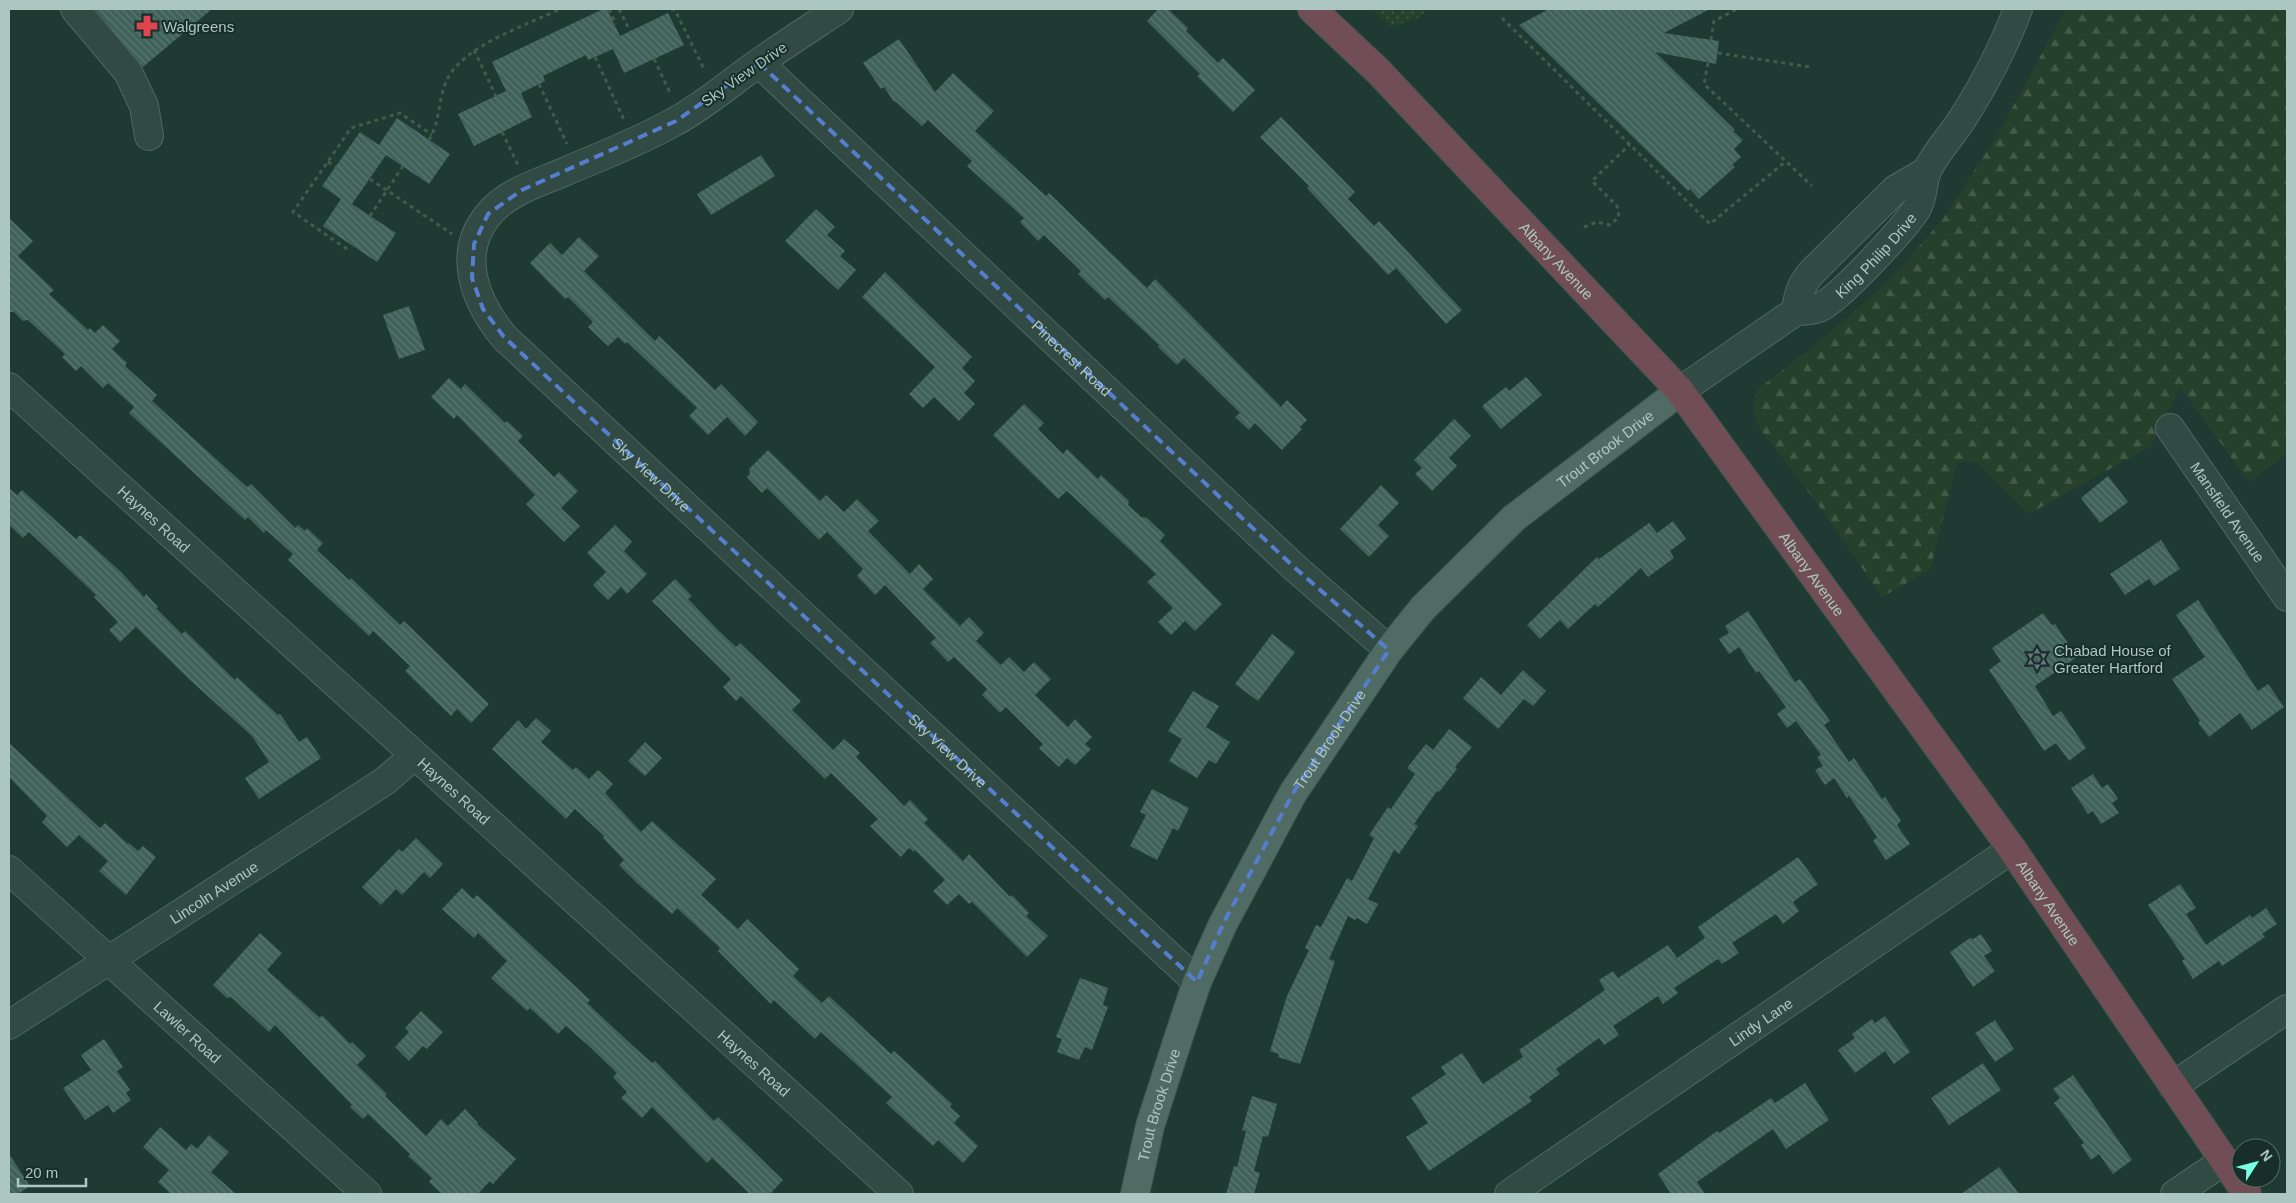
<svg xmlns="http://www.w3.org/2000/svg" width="2296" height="1203" font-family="Helvetica,sans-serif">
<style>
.grass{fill:url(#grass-dots)}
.forest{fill:url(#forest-firs)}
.building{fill:url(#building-back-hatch)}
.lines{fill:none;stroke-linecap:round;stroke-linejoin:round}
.minor-casing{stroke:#4f6862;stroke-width:30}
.major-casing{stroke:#3e5751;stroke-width:30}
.highway-casing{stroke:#3c554f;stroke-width:30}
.path{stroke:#425c49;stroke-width:3;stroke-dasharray:4 4;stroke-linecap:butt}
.minor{stroke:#324a44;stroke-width:28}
.major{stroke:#4f6b64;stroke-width:28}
.highway{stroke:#714e55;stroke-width:28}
.marked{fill:none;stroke:#567ecf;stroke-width:4;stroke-dasharray:10 6;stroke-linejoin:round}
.labels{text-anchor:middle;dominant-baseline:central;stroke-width:4;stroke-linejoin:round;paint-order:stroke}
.poi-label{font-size:15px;fill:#acc7c1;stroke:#172e29;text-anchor:start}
.street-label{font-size:15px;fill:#acc7c1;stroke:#172e29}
</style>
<defs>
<pattern id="grass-dots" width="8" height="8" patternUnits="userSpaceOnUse" patternTransform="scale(1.25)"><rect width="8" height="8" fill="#26412b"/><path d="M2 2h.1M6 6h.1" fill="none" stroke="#435b48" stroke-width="1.8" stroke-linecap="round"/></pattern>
<pattern id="forest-firs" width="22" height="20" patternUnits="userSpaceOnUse" patternTransform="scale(1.25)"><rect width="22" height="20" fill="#26412b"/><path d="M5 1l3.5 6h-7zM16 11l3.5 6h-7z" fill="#435b48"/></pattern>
<pattern id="building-back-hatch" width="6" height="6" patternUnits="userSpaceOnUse" patternTransform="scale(1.25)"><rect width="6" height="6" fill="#40625a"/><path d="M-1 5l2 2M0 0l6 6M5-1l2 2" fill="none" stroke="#597770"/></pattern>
</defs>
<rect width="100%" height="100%" fill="#1e3a33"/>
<path class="grass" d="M 1371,9 L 1428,9 L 1420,17 L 1391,27 Z"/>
<path class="forest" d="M 2066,9 L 2287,9 L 2287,454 L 2249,482 L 2180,387 L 2151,446 L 2029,514 L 1977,462 L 1957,462 L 1930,570 L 1882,597 L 1825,514 L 1761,430 L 1754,415 L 1753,403 L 1758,389 L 1824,338 L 1887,282 L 1943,219 L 1997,136 Z"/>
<path class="building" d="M 95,9 L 212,9 L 143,67 Z
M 603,9 L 607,9 L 620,36 L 668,13 L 684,45 L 624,73 L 613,49 L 588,60 L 586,55 L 543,76 L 545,81 L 521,93 L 532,117 L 474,146 L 458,114 L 506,91 L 492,62 Z
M 1158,9 L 1168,9 L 1188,28 L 1186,31 L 1218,63 L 1223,58 L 1255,90 L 1233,112 L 1197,76 L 1200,74 L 1147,21 Z
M 1549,9 L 1710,9 L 1664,33 L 1719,41 L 1716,64 L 1655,52 L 1735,130 L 1733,131 L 1743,140 L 1734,149 L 1741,157 L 1732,165 L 1735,167 L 1699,199 L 1690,189 L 1688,191 L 1519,25 Z
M 899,39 L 935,92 L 953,73 L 994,111 L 975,131 L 1046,196 L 1049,193 L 1147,288 L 1155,279 L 1281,407 L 1287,400 L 1307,420 L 1300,427 L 1302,429 L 1282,450 L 1255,423 L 1249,430 L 1235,417 L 1240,413 L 1184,358 L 1177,365 L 1158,347 L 1159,345 L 1108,297 L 1105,300 L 1078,274 L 1081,271 L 1044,235 L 1038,241 L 1020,222 L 1024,218 L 967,166 L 972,161 L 928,120 L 922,126 L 895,101 L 894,102 L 884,87 L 881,89 L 863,63 Z
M 1281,117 L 1355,192 L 1348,199 L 1374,226 L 1379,221 L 1462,310 L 1446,324 L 1396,268 L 1388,275 L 1307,188 L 1309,186 L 1260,137 Z
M 397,118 L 450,154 L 429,184 L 386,155 L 352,204 L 396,233 L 377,262 L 323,226 L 341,199 L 322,186 L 360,132 L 379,145 Z
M 761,155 L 775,176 L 711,215 L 697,194 Z
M 816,209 L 835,227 L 827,235 L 845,251 L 840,256 L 856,270 L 838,290 L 785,241 Z
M 9,218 L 33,241 L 18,256 L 54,290 L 49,294 L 88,330 L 90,328 L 95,333 L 103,325 L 120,341 L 112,349 L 127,363 L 125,366 L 157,395 L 152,401 L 247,487 L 251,484 L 295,528 L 298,525 L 305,531 L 307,528 L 323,543 L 317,550 L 349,580 L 351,578 L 400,625 L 404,621 L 489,704 L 471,723 L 457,709 L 451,716 L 405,671 L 410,666 L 373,631 L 369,636 L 288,560 L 293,554 L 266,530 L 264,533 L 248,517 L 245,520 L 129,413 L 134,407 L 108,383 L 103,388 L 81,366 L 76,371 L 62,357 L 65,354 L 28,320 L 23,321 L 14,312 L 9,312 Z
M 579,237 L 599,256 L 584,271 L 655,341 L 659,336 L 715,390 L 721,384 L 758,422 L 745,436 L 727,417 L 708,435 L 689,416 L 697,408 L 627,342 L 625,344 L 618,337 L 608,346 L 588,327 L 593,322 L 568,297 L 565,299 L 530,263 L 550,243 L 562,255 Z
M 885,272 L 972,357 L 962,368 L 975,381 L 964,393 L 975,404 L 959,421 L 934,397 L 923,408 L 909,394 L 935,367 L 862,297 Z
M 409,306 L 425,350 L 399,359 L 383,315 Z
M 1526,377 L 1542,395 L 1501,429 L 1482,406 L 1506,387 L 1509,391 Z
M 449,378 L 461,389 L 465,384 L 505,423 L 507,421 L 523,436 L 518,441 L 554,477 L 559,472 L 578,491 L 561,508 L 580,526 L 564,542 L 526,504 L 535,495 L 457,415 L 454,419 L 431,397 Z
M 1024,404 L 1044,423 L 1038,429 L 1063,454 L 1067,449 L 1098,479 L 1101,475 L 1129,501 L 1128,505 L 1141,517 L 1147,518 L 1165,535 L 1160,541 L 1222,604 L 1195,631 L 1185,621 L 1171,635 L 1158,622 L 1173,608 L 1147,582 L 1156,574 L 1067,491 L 1058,499 L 993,435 Z
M 1454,419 L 1471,436 L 1449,458 L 1457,466 L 1432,491 L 1415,474 L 1422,468 L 1414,460 Z
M 768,450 L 820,501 L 826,495 L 844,512 L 857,499 L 879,521 L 868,531 L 910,574 L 919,564 L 933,579 L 923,589 L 960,626 L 969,617 L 984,633 L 976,641 L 1001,665 L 1009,657 L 1024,672 L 1034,662 L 1051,679 L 1035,695 L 1068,727 L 1075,719 L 1092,737 L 1085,744 L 1091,749 L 1075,765 L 1067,758 L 1059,767 L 1039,748 L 1043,744 L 1006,707 L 1000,713 L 982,695 L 987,689 L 954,657 L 948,662 L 930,643 L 936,638 L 885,585 L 875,595 L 857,576 L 863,569 L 827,532 L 819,540 L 767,488 L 762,493 L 747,477 L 750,473 L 749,469 Z
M 2108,476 L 2128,502 L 2100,523 L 2081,498 Z
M 1381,485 L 1399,503 L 1378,525 L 1389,536 L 1369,557 L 1340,529 Z
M 9,488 L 17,495 L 22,490 L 76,539 L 80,535 L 121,572 L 144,597 L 146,594 L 158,607 L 156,608 L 182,634 L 185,631 L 235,680 L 237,677 L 278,715 L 280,714 L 299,742 L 307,737 L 321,758 L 259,799 L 245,778 L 269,762 L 252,736 L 190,680 L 136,627 L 120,642 L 109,630 L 118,622 L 94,597 L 96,595 L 29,532 L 23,538 L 9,525 Z
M 1673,521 L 1686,539 L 1670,551 L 1674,558 L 1648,577 L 1641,568 L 1598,607 L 1595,604 L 1568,629 L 1560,620 L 1540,639 L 1527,625 L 1597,557 L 1599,559 L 1649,523 L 1657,533 Z
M 615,525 L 632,542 L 624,551 L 647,574 L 627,594 L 621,587 L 608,600 L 593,585 L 606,572 L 587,553 Z
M 2161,540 L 2180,569 L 2154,586 L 2149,579 L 2125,595 L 2110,574 Z
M 675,579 L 692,596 L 688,599 L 719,631 L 736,647 L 740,643 L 801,701 L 792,710 L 833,750 L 844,739 L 860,753 L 856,757 L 904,806 L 910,800 L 928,819 L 924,823 L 963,861 L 969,854 L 1010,897 L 1012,895 L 1029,913 L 1026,916 L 1048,936 L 1027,957 L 972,902 L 969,904 L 959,894 L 947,905 L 933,891 L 945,880 L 915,850 L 914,852 L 909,848 L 901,857 L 870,826 L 878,819 L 831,773 L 825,779 L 741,696 L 736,701 L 723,687 L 731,679 L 652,601 Z
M 2198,600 L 2258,691 L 2268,684 L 2284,707 L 2252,730 L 2240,713 L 2209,737 L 2198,723 L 2200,721 L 2172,679 L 2205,657 L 2176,615 Z
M 1748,611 L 1795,682 L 1800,679 L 1830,721 L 1824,725 L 1849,762 L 1854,758 L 1882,799 L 1885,797 L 1901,821 L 1897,825 L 1910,844 L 1886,860 L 1873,841 L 1877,837 L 1849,796 L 1847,798 L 1834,778 L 1825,785 L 1815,770 L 1823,766 L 1817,757 L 1821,755 L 1796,721 L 1787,728 L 1777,714 L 1786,707 L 1759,671 L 1756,673 L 1739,647 L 1729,654 L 1719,639 L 1729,633 L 1725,626 Z
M 2043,613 L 2052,625 L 2055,624 L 2077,657 L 2035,686 L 2053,716 L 2061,711 L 2086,748 L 2069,761 L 2056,743 L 2044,751 L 1989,670 L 2001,661 L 1992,648 Z
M 1272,634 L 1295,652 L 1258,701 L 1235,684 Z
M 1523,670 L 1546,691 L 1533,706 L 1524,699 L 1498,729 L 1463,698 L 1481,677 L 1501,695 Z
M 1193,691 L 1219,706 L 1206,727 L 1230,742 L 1216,764 L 1209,760 L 1197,778 L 1169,761 L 1182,739 L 1168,731 Z
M 536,718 L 551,731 L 541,742 L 573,770 L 576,767 L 589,779 L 598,770 L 613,784 L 605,793 L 641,832 L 652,821 L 716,879 L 701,895 L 738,929 L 747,919 L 799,969 L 793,976 L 822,1003 L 829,996 L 891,1054 L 894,1051 L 952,1104 L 950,1107 L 960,1116 L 954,1123 L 978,1146 L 963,1163 L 938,1140 L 933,1146 L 886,1103 L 892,1097 L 821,1032 L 815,1039 L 774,1000 L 771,1004 L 718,951 L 720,948 L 677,908 L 672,914 L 637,883 L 619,865 L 624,860 L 603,838 L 604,836 L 575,809 L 566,819 L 492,749 L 518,720 L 526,729 Z
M 1449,729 L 1472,747 L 1455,767 L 1457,769 L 1439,792 L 1437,791 L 1414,824 L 1418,826 L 1399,854 L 1394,850 L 1368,899 L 1378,904 L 1367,924 L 1357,918 L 1355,920 L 1348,916 L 1329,959 L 1335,961 L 1300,1064 L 1278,1057 L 1279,1054 L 1270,1051 L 1287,996 L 1309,950 L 1305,948 L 1316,925 L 1321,927 L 1347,878 L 1352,881 L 1374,838 L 1369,835 L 1388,807 L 1391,809 L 1415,774 L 1407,768 L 1426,744 L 1433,750 Z
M 645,742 L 662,758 L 645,776 L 628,761 Z
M 9,743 L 100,828 L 105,823 L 128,844 L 129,843 L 138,851 L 143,846 L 156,857 L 126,895 L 99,871 L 108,861 L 79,835 L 67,847 L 42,822 L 47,816 L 9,777 Z
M 2093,774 L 2102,788 L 2108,784 L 2118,799 L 2112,803 L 2119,813 L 2101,824 L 2093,811 L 2088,814 L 2071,788 Z
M 1152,789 L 1189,808 L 1178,831 L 1173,828 L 1157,860 L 1130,846 L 1146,815 L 1140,812 Z
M 416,838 L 443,864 L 430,878 L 424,872 L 402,895 L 396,889 L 381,905 L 362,887 L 399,849 L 402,852 Z
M 1798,857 L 1818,884 L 1793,902 L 1799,911 L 1783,924 L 1776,914 L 1732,943 L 1739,953 L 1722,964 L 1718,959 L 1674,988 L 1678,993 L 1663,1004 L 1658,996 L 1613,1026 L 1619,1035 L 1604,1045 L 1599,1038 L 1556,1069 L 1560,1074 L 1529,1097 L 1532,1101 L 1429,1171 L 1406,1137 L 1428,1123 L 1411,1098 L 1446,1074 L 1441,1067 L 1462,1053 L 1483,1084 L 1523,1057 L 1519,1050 L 1605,990 L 1599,980 L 1613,971 L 1618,978 L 1668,945 L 1677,958 L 1705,938 L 1698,927 Z
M 2180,884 L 2196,908 L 2186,914 L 2206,945 L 2250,915 L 2252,918 L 2266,908 L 2277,924 L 2262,934 L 2265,937 L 2222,966 L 2219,961 L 2193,979 L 2182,961 L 2185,959 L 2148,905 Z
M 462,888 L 473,899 L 477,895 L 590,1000 L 587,1003 L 632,1045 L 652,1063 L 655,1061 L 714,1121 L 718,1117 L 783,1180 L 770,1194 L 750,1194 L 712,1158 L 707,1163 L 652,1107 L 642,1118 L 621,1098 L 627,1092 L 613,1077 L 617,1073 L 590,1047 L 566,1026 L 558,1034 L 530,1008 L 527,1011 L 491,978 L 507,961 L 478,933 L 474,938 L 442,909 Z
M 260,933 L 282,953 L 267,970 L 320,1018 L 322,1015 L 350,1044 L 352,1042 L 366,1056 L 357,1065 L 387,1094 L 385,1096 L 426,1136 L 441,1119 L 448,1126 L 465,1109 L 478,1123 L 477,1124 L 516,1159 L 493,1184 L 490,1181 L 478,1194 L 442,1194 L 429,1182 L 432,1178 L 408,1156 L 410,1154 L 368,1114 L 363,1119 L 350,1107 L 352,1105 L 275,1025 L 269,1032 L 231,997 L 227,998 L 213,985 Z
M 1981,934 L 1992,951 L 1984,956 L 1995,971 L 1973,987 L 1950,952 L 1970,938 L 1973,939 Z
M 1080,978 L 1108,988 L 1103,1005 L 1108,1007 L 1092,1050 L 1085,1047 L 1079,1060 L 1057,1052 L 1062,1039 L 1056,1037 Z
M 421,1011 L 443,1032 L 427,1049 L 423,1046 L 409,1061 L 395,1047 L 409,1032 L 405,1028 Z
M 1885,1016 L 1910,1052 L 1894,1064 L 1885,1051 L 1855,1073 L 1838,1050 L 1855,1038 L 1852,1034 L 1872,1019 L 1875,1023 Z
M 1995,1020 L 2014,1049 L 1995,1062 L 1975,1033 Z
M 104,1039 L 123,1067 L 117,1071 L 130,1090 L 126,1093 L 131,1100 L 113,1113 L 108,1105 L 85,1120 L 63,1088 L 91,1070 L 81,1055 Z
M 1983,1063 L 2001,1090 L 1949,1125 L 1931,1098 Z
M 2073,1075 L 2132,1160 L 2113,1174 L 2099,1154 L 2091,1160 L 2081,1145 L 2084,1143 L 2054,1103 L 2060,1098 L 2053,1089 Z
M 1805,1083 L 1829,1120 L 1786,1149 L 1773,1129 L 1697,1182 L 1705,1194 L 1671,1194 L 1658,1174 L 1717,1131 L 1719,1133 L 1771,1098 L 1775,1103 Z
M 1252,1096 L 1277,1104 L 1268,1137 L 1263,1136 L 1254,1171 L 1260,1173 L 1254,1194 L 1226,1194 L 1234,1166 L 1237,1167 L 1246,1131 L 1242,1130 Z
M 160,1127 L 186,1150 L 191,1144 L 197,1149 L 209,1135 L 229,1152 L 211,1172 L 236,1194 L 171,1194 L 158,1182 L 169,1170 L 143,1147 Z
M 9,1154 L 30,1186 L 18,1194 L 9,1194 Z
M 1999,1167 L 2019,1194 L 1961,1194 Z"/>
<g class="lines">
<g class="minor-casing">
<g id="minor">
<path d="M 75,9 L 128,72 L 144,106 L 149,136"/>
<path id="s1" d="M 839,9 C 812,27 784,45 757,64 C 730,83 704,106 674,122 C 639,142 601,156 564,172 C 538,183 507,192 489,214 C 455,254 476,303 504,337 L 1197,982"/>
<path id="s2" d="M 759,63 L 1294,567 L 1389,650"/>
<path d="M 1796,311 C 1798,295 1801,285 1811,273 L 1896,189 L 1927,171"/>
<path id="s3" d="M 9,387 L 899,1194"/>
<path id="s4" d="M 1680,391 L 1796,311 C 1804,311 1811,311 1819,308 C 1839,299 1905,228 1917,208 C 1924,196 1922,183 1927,171 C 1934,155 1951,136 1961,121 C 1984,85 2003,49 2018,9"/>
<path id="s5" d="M 2170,428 L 2287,597"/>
<path id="s6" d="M 9,870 L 367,1194"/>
<path id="s7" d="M 9,1025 L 385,781 L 414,756"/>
<path d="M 2173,1086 L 2287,1009"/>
<path id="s8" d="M 1509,1194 L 2012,849"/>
<path d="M 2175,1194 L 2224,1161"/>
</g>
</g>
<g class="major-casing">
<g id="major">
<path id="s9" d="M 1135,1194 L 1150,1126 L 1178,1039 L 1197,982 L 1223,924 L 1293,793 L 1389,650 L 1423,608 L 1514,518 L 1680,391"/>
</g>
</g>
<g class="highway-casing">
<g id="highway">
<path id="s10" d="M 1312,9 L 1379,72 L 1680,391 L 2012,849 L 2247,1194"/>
</g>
</g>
<path class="path" d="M 609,9 L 616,24
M 619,9 L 630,31
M 671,9 L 675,10 L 705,71
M 1502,18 L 1710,224 L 1785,162
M 1711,40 L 1714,21 L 1737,9
M 474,50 L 496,96
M 1718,53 L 1810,67
M 595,57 L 624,120
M 654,59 L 671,95
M 1708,63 L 1704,84 L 1812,186
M 539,84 L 567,144
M 502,132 L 518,165
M 429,140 C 440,123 438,98 447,80 C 462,46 527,25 560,9
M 328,162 L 336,167
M 370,179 L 452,234
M 370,216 L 403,166
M 1584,227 L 1597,222 L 1610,225 L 1619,217 L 1617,206 L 1592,181 L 1630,144
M 347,249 L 293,212 L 351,128 L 400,113 L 432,135"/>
<use href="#minor" class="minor"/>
<use href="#major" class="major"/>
<use href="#highway" class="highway"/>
</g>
<path class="marked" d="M 759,63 L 1294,567 L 1389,650 L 1293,793 L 1223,924 L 1197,982 L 504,337 L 483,309 L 472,278 L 474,244 L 488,214 L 522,190 L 676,121 Z"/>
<defs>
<g id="pharmacy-bare" transform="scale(1.725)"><path d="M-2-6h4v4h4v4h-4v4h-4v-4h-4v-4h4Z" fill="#e0444e" stroke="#172e29" stroke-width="2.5" paint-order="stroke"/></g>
<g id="synagogue-bare" transform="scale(1.725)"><path d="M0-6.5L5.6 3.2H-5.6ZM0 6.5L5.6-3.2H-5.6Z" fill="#6b7280" stroke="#172e29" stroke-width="2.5" paint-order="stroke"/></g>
</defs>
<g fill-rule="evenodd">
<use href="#pharmacy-bare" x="147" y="26"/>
<use href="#synagogue-bare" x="2037" y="659"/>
</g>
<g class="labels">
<g class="poi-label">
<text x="163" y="26">Walgreens</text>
<text x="2054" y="650">Chabad House of<tspan x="2054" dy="17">Greater Hartford</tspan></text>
</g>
<g class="street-label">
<text transform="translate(744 74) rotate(-35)">Sky View Drive</text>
<text stroke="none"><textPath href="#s4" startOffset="242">King Philip Drive</textPath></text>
<text stroke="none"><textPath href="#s10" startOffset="351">Albany Avenue</textPath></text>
<text stroke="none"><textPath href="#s2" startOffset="430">Pinecrest Road</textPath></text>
<text stroke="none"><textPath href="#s9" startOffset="902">Trout Brook Drive</textPath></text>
<text stroke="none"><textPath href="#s1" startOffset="745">Sky View Drive</textPath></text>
<text stroke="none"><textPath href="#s5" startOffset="102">Mansfield Avenue</textPath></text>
<text stroke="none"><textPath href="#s3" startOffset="196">Haynes Road</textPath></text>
<text stroke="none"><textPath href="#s10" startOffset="756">Albany Avenue</textPath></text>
<text stroke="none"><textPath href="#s9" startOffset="498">Trout Brook Drive</textPath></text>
<text stroke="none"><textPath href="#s1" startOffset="1150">Sky View Drive</textPath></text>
<text stroke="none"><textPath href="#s3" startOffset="601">Haynes Road</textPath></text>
<text stroke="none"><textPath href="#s7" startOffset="244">Lincoln Avenue</textPath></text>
<text stroke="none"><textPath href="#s10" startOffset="1161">Albany Avenue</textPath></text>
<text stroke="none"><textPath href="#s8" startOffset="305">Lindy Lane</textPath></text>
<text stroke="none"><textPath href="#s6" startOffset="241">Lawler Road</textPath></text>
<text stroke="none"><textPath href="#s3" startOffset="1006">Haynes Road</textPath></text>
<text stroke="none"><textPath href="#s9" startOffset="92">Trout Brook Drive</textPath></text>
</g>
</g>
<rect width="2296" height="1203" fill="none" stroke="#acc7c1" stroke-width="20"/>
<g transform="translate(2256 1163) rotate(54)"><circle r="24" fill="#172e29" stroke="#536b66"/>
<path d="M0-4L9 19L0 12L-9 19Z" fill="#79ffe3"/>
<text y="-8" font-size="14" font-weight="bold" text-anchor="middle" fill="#acc7c1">N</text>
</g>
<path d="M18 1178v8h68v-8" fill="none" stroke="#acc7c1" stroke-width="2.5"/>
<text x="25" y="1178" font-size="15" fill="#acc7c1" stroke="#172e29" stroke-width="4" paint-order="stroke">20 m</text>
</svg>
